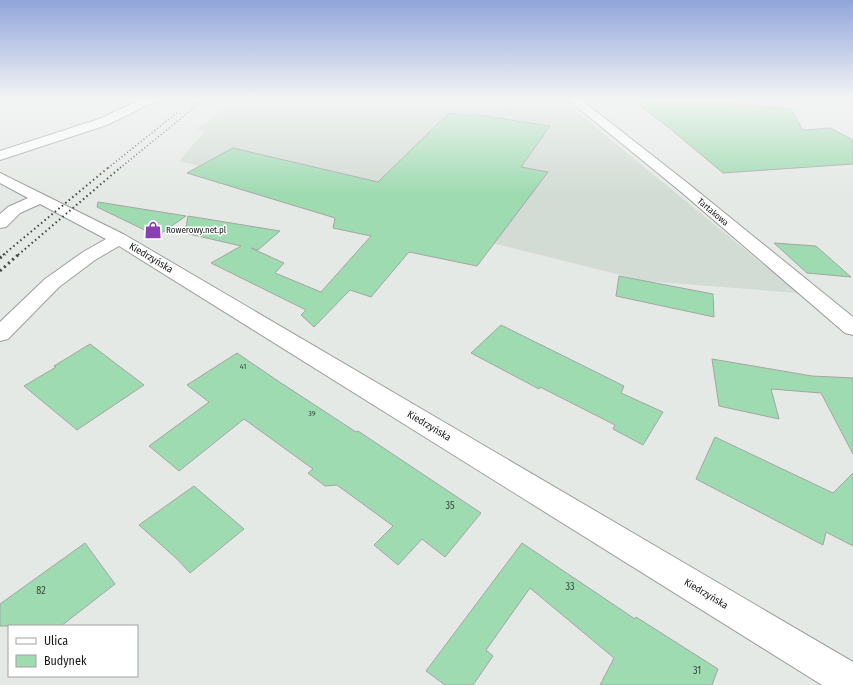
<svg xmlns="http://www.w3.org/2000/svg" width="853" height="685" font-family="'Fira Sans Condensed',sans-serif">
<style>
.built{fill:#d2dbd4}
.building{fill:#9edbb1;stroke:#a3a5a3}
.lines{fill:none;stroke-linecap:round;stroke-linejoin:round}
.minor-casing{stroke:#9c9e9c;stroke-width:2}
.minor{fill:#fff;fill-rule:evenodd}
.rail-far2{stroke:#404141;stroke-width:1.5;stroke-dasharray:1 2.5;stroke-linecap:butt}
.rail-far1{stroke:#404141;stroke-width:2;stroke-dasharray:1.5 3;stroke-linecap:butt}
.rail{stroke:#404141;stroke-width:3;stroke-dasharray:2 3.5;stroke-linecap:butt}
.labels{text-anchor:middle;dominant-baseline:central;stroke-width:3;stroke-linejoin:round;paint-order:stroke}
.number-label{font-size:8px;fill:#38483e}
.far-street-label{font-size:9px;fill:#161717;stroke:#fff}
.far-poi-label{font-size:9px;fill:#161717;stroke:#fff;text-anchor:start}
.street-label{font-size:10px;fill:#161717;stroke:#fff}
.near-number-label{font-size:10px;fill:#38483e}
</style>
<rect width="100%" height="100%" fill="#e5e9e6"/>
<path class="built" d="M 240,98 L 560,98 L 798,293 L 645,281 L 504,246 L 179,161 L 205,131 L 196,130 Z"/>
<path class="building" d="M 630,98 L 679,102 L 679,99 L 791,109 L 803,130 L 830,128 L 853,140 L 853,164 L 723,173 L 667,126 Z
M 449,113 L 469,116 L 471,114 L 550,126 L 521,167 L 548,172 L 477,266 L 409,252 L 371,297 L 350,290 L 314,327 L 301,315 L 306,310 L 211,263 L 241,246 L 185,233 L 188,216 L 280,231 L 258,250 L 251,248 L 284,263 L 275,273 L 321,292 L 371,236 L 333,228 L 335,218 L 187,173 L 233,148 L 378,182 Z
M 98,202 L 186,216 L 157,236 L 97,207 Z
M 774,243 L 816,246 L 851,277 L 807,273 Z
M 619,276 L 713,294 L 714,317 L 616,296 Z
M 501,325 L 624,386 L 621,393 L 663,412 L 643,445 L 613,429 L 615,425 L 540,387 L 539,389 L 471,353 Z
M 90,344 L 144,385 L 77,430 L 24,386 L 56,367 L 54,366 Z
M 237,353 L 278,381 L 356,432 L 358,431 L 481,513 L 445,557 L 422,539 L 398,565 L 374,545 L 393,526 L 337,485 L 325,486 L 308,473 L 313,469 L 244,419 L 179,471 L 149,446 L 209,402 L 187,385 Z
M 712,359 L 812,376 L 853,378 L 853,454 L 821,393 L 771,389 L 779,419 L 719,406 Z
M 715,437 L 833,493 L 853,473 L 853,546 L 826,532 L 823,545 L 696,479 Z
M 194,486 L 244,529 L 190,573 L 177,559 L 139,525 Z
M 85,543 L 115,584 L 61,626 L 0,626 L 0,604 Z
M 522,543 L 635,619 L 636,617 L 718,669 L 712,685 L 600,685 L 614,658 L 530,588 L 486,650 L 493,656 L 473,685 L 445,685 L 426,671 Z"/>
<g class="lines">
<g class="minor-casing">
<path id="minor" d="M 145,98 L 160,98 L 158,100 L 107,125 L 0,160 L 0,151 L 99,119 Z
M 566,98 L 579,98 L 690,185 L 853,317 L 853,335 L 845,333 L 680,191 Z
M 0,173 L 125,235 L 853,662 L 853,685 L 822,685 L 119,246 L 95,260 L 59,287 L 8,339 L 0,341 L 0,322 L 45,279 L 83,252 L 106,239 L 40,204 L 20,213 L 6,227 L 0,228 L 0,214 L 8,207 L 28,198 L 0,183 Z"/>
</g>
<use href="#minor" class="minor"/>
<path class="rail-far2" d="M 108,168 L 178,112
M 120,168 L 206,98"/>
<path class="rail-far1" d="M 3,255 L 109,167
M 18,255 L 121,167"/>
<path class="rail" d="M 0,258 L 5,254
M 0,271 L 19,254"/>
</g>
<linearGradient id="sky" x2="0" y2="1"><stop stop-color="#91a5da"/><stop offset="0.51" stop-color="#f3f5f4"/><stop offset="1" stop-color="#f3f5f4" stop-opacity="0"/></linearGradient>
<rect width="853" height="194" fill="url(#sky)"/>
<defs>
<g id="shop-bare" transform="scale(1.38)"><path d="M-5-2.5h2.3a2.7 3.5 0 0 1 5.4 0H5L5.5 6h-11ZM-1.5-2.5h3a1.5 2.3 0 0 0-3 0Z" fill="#8a40b3" stroke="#fff" stroke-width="2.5" paint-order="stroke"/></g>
</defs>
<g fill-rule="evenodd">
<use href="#shop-bare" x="153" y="230"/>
</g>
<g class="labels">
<g class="number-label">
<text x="243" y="366">41</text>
<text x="312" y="413">39</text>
</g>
<g class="far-street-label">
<text transform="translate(713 212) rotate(40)">Tartakowa</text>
</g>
<g class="far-poi-label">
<text x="166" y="230">Rowerowy.net.pl</text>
</g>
<g class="street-label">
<text transform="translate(151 258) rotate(31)">Kiedrzyńska</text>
<text transform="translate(429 426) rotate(31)">Kiedrzyńska</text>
<text transform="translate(706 594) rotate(31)">Kiedrzyńska</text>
</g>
<g class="near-number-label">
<text x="450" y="506">35</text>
<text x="570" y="587">33</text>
<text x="41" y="591">82</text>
<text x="697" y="671">31</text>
</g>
</g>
<rect x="8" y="625" width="130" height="52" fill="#ffffff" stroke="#a2a2a2"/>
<rect x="16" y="638" width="20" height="6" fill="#ffffff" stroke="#a2a2a2"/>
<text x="44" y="645" font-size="12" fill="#161717">Ulica</text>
<rect x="16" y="655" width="20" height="12" fill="#9edbb1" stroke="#a2a2a2"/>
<text x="44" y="665" font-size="12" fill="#161717">Budynek</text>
</svg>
